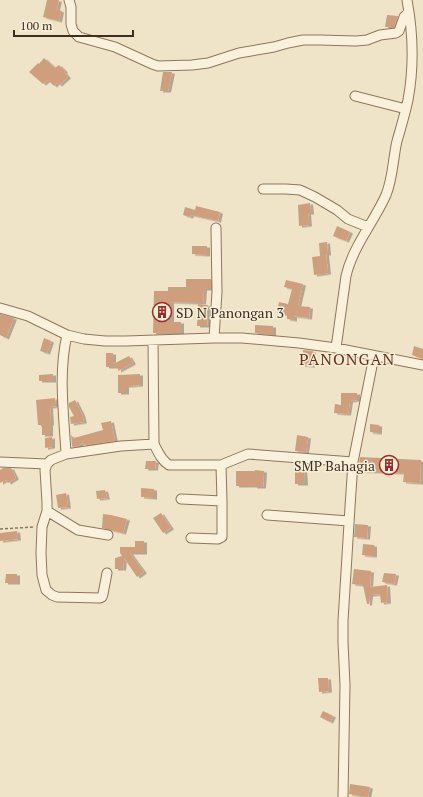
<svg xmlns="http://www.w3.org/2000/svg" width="423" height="797" font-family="'PT Serif',serif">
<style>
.building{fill:#cf9f7d;filter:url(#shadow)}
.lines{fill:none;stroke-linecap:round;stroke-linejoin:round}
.street-casing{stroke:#8d765c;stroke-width:11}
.path{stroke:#8d765c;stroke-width:1.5;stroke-dasharray:3 2;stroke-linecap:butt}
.street{stroke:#faf1dc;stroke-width:9}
.labels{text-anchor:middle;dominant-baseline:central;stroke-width:3;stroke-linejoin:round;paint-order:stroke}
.poi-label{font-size:14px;fill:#3d2e20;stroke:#f7eed8;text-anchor:start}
.quarter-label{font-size:16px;letter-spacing:1px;fill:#6b2e1e;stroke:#f7eed8}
</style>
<defs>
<filter id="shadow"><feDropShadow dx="3" dy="1.5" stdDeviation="0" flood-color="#0004"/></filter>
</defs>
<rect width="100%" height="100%" fill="#f0e4c8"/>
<path class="building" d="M 47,0 L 59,0 L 57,9 L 61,11 L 59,21 L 43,17 Z
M 387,15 L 398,16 L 394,27 L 385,27 Z
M 44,58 L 55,68 L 59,65 L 65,71 L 64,72 L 68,77 L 59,85 L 57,83 L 54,86 L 48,80 L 43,84 L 29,72 L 38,63 L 39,64 Z
M 163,72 L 172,72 L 168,91 L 160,91 Z
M 310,203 L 311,213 L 308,213 L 309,225 L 299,226 L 298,205 Z
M 196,206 L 220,212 L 218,221 L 191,215 L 190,217 L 183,215 L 185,207 L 195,210 Z
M 337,226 L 350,232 L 346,241 L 333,236 Z
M 327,242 L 328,254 L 326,254 L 328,273 L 314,275 L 312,257 L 320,256 L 319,243 Z
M 192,246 L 207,246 L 207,255 L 192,254 Z
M 186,279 L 211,279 L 211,289 L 204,289 L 203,303 L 171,302 L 171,322 L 181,322 L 181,333 L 153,333 L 154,291 L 168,291 L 168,287 L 186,287 Z
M 286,280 L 303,284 L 298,306 L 310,307 L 309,318 L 294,316 L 294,320 L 287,319 L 287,315 L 277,313 L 279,302 L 288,304 L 292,289 L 284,287 Z
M 198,304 L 208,305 L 207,326 L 197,326 Z
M 0,314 L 14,318 L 6,338 L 0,335 Z
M 255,325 L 273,326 L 273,335 L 255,333 Z
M 44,338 L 51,341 L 47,353 L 40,351 Z
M 414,346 L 423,349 L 423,359 L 412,355 Z
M 303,350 L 313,351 L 312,366 L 302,365 Z
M 106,353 L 113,353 L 113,364 L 129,356 L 133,363 L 118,371 L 118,367 L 106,367 Z
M 53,374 L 53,381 L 39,381 L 39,375 Z
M 140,374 L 140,385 L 126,386 L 126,393 L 118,393 L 118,375 Z
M 341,393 L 357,393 L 357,400 L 350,401 L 348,414 L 334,413 L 335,404 L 341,405 Z
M 55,398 L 56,406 L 50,407 L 51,424 L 50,424 L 50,435 L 42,435 L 42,425 L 38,425 L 36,400 Z
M 75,400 L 82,414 L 84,422 L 71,424 L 70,417 L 74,416 L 69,407 L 69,403 Z
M 111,421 L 115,441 L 84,445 L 83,442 L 78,446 L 73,447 L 72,446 L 71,435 L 74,438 L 103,430 L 101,423 Z
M 370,424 L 379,425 L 379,433 L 370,432 Z
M 297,435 L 308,437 L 306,452 L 295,451 Z
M 52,437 L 52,447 L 45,448 L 45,438 Z
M 360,457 L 421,460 L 420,483 L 403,482 L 404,473 L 358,471 Z
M 146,461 L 156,461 L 155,469 L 145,469 Z
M 295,467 L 304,467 L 305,484 L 295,484 Z
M 3,468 L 11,468 L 16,478 L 8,483 L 6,480 L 0,483 L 0,470 Z
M 255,470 L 264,471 L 263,487 L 254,487 L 254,486 L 236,486 L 236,471 L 255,471 Z
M 141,488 L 154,489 L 154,498 L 141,497 Z
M 105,490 L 107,498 L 97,499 L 96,491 Z
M 66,493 L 68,507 L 58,508 L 56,495 Z
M 161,513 L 171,528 L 163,533 L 153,518 Z
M 103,514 L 111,515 L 127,519 L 123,533 L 102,528 Z
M 355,524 L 368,525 L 367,538 L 354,537 Z
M 17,531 L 18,539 L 0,541 L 0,533 Z
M 135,541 L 144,541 L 144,553 L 130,553 L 144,572 L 137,577 L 124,558 L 123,569 L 115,569 L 115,558 L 122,556 L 120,553 L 120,547 L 135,547 Z
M 363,544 L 374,545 L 374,556 L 362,555 Z
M 354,569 L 371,571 L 370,587 L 387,585 L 388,602 L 381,603 L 380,594 L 370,595 L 369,604 L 367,604 L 363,585 L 352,584 Z
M 384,573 L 396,574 L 394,584 L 382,582 Z
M 6,574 L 17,574 L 17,583 L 5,583 Z
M 318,678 L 328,678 L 329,691 L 319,692 Z
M 323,711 L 333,716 L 330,722 L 320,717 Z
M 350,784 L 370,787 L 368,797 L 349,794 Z"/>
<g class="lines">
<g class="street-casing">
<path id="street" d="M 69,0 L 71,7 L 71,24 L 73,31 L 79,37 L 115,47 L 152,64 L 158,66 L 192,65 L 208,63 L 239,53 L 274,47 L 288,43 L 303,40 L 320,40 L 356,41 L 367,40 L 380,35 L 396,33 L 399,31 L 404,17 L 409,12
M 355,96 L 406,109
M 263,189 L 286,189 L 300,190 L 315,197 L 337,210 L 348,219 L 368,227
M 0,308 L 28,316 L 67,335 L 84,339 L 105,341 L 126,341 L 214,338 L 242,338 L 299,343 L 336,348 L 423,365
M 214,338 L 217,292 L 216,228
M 153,341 L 154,444 C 158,452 161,460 169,465 L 221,465
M 336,348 L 346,276 C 353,246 374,222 386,195 C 393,178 393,158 397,141 C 401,127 405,114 408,100 C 414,67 413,32 407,0
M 66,454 C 64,415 58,373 67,335
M 0,462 L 47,464
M 181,499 L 222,501
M 47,511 L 78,530 L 108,535
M 267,515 L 349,521
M 191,538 L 218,539 L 222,537 L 222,501 L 221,465 L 248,454 L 353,462
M 107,573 L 103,594 L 102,597 L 100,598 L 57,597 L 52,595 L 46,590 L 42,575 L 41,553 L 42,527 L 47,511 L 47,502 L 45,470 L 47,464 L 51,460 L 66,454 L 121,446 L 154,444
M 343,797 L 345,685 L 343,642 L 343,621 L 350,507 L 353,462 L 374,356"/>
</g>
<path class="path" d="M 0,529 L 34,527"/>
<use href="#street" class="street"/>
</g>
<defs>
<g id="building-ring" transform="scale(1)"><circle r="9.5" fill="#f7eed8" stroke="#9e2a2b" stroke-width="1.5"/><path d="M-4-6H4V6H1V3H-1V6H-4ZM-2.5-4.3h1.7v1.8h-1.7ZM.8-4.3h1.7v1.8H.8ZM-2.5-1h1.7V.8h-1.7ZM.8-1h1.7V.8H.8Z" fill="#9e2a2b"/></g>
</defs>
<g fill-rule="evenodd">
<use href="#building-ring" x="162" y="312"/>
<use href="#building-ring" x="389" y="465"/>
</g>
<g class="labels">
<g class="poi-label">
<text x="176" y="312">SD N Panongan 3</text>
<text x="375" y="465" text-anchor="end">SMP Bahagia</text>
</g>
<g class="quarter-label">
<text x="347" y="359">PANONGAN</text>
</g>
</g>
<path d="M14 30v6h119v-6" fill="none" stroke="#3d2e20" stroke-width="2"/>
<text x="20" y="30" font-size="12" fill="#3d2e20" stroke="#f7eed8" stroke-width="3" paint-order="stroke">100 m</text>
</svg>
